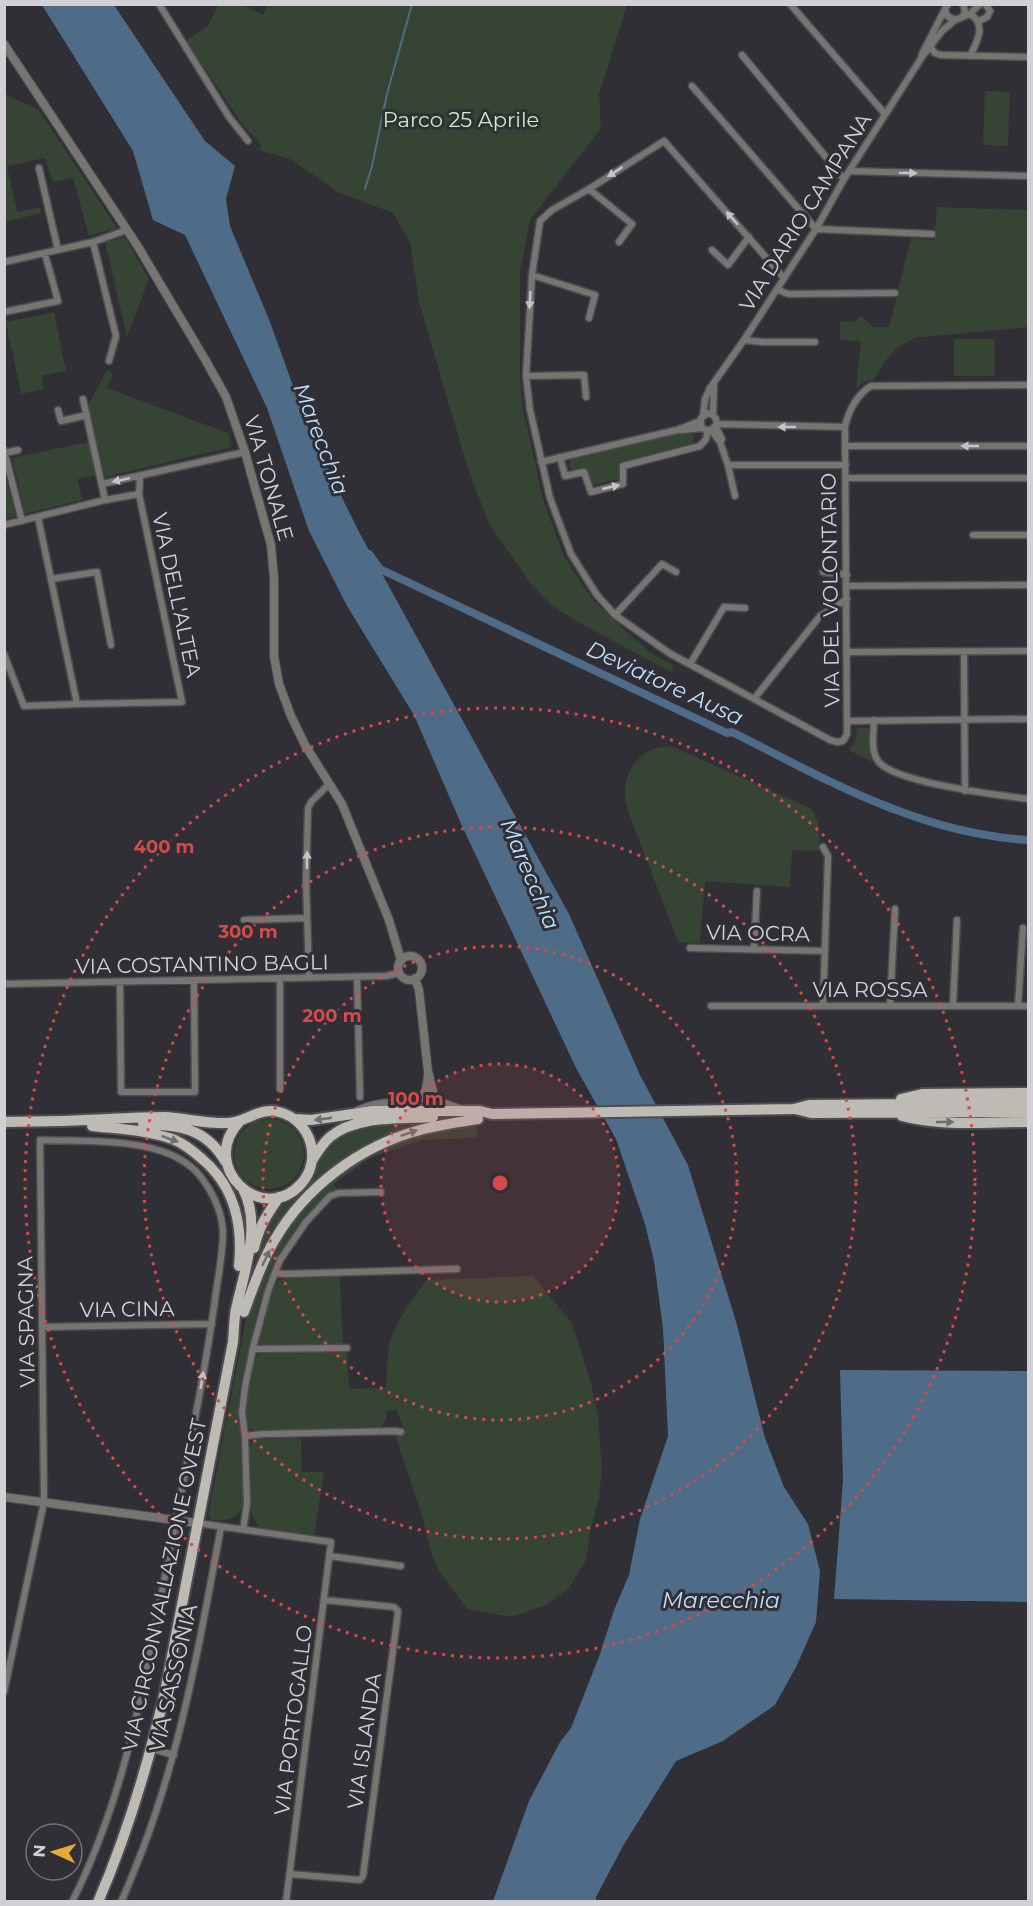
<svg xmlns="http://www.w3.org/2000/svg" width="1033" height="1906" font-family="Montserrat,sans-serif">
<style>
.green{fill:#364433}
.water{fill:#4e6c87}
.lines{fill:none;stroke-linecap:round;stroke-linejoin:round}
.stream{stroke:#4e6c87;stroke-width:2}
.canal{stroke:#4e6c87;stroke-width:8}
.minor-casing{stroke:#4c4c52;stroke-width:9}
.tertiary-casing{stroke:#4c4c52;stroke-width:10}
.primary-casing{stroke:#4c4c52;stroke-width:14}
.minor{stroke:#777572;stroke-width:6}
.tertiary{stroke:#777572;stroke-width:8}
.primary{stroke:#bebab4;stroke-width:10}
.oneway{fill:#c4c3c6}
.oneway2{fill:#6f6e6e}
.ring{fill:none;stroke:#d54a4b;stroke-width:3;stroke-dasharray:3 6}
.labels{text-anchor:middle;dominant-baseline:central;stroke-width:6;stroke-linejoin:round;paint-order:stroke}
.park-label{font-size:21px;fill:#c3f1bb;stroke:#2f2f35}
.street-label{font-size:21px;fill:#d1d1d5;stroke:#2f2f35}
.water-label{font-size:22px;font-style:italic;fill:#bfdffb;stroke:#2f2f35}
.centre{fill:#d54a4b;stroke:#2f2f35;stroke-width:3}
.ring-label{font-size:18px;text-anchor:middle;font-weight:bold;fill:#d54a4b;stroke:#2f2f35;stroke-width:6;stroke-linejoin:round;paint-order:stroke}
</style>
<rect width="100%" height="100%" fill="#2f2f35"/>
<path class="green" d="M 267,4 L 627,5 L 599,94 L 601,128 L 530,220 L 520,273 L 520,375 L 523,409 L 543,499 L 564,556 L 592,599 L 620,626 L 651,653 L 674,666 L 671,672 L 578,622 L 551,605 L 531,584 L 489,524 L 467,466 L 419,302 L 410,242 L 393,213 L 338,192 L 290,159 L 259,150 L 261,145 L 242,124 L 186,40 L 208,26 L 218,5 L 243,5 L 264,15 Z
M 985,91 L 1010,92 L 1008,146 L 983,145 Z
M 5,94 L 39,110 L 117,228 L 89,236 L 73,178 L 53,182 L 45,158 L 7,166 L 17,212 L 40,207 L 41,213 L 5,222 Z
M 937,207 L 1028,210 L 1028,327 L 915,338 C 893,348 886,358 875,379 L 862,383 L 856,389 L 861,341 L 840,340 L 840,322 L 854,322 L 861,315 L 873,327 L 889,327 L 911,238 L 934,240 Z
M 125,237 L 149,279 L 127,337 L 105,242 Z
M 54,312 L 66,371 L 42,376 L 44,389 L 21,394 L 6,322 Z
M 954,339 L 995,339 L 995,376 L 954,376 Z
M 107,370 L 113,373 L 107,388 L 228,433 L 232,447 L 105,477 L 88,406 Z
M 689,432 L 695,436 L 692,444 L 619,463 L 619,479 L 593,485 L 587,469 C 579,471 574,473 569,466 L 570,461 L 574,457 Z
M 89,442 L 96,475 L 78,479 L 82,500 L 25,514 L 12,458 Z
M 5,474 L 16,517 L 5,519 L 4,519 Z
M 857,727 L 869,728 L 870,756 L 874,763 L 849,750 L 855,742 Z
M 668,746 L 678,749 L 810,808 C 822,819 819,836 819,851 L 792,850 L 790,887 L 705,881 L 700,943 L 678,942 L 628,811 C 627,807 625,802 625,797 C 622,771 642,747 668,746 Z
M234 1154a35 35 0 1 1 70 0a35 35 0 1 1-70 0Z
M 405,1123 L 406,1129 L 291,1208 L 272,1234 L 258,1262 L 255,1262 L 260,1235 L 279,1205 L 303,1188 L 324,1147 L 342,1133 L 366,1125 Z
M 473,1125 L 476,1126 L 477,1135 L 474,1138 L 422,1140 L 370,1158 L 334,1184 L 337,1190 L 327,1194 L 296,1230 L 277,1259 L 266,1284 L 257,1314 L 240,1388 L 238,1408 L 242,1439 L 244,1503 C 240,1517 225,1524 211,1519 L 209,1515 L 209,1510 L 246,1319 L 253,1293 L 286,1226 L 325,1184 L 368,1154 L 415,1134 Z
M 533,1276 L 572,1323 L 591,1383 L 598,1415 L 600,1441 L 602,1469 L 599,1498 L 590,1532 L 586,1560 L 569,1588 L 546,1605 L 512,1617 L 467,1609 L 438,1570 L 431,1552 L 421,1512 L 395,1435 L 400,1434 L 403,1428 L 397,1410 L 386,1411 C 387,1419 386,1423 379,1428 L 257,1432 L 248,1428 L 246,1400 L 254,1359 L 261,1353 L 347,1353 L 349,1389 L 386,1388 C 387,1369 386,1346 395,1328 C 403,1311 416,1296 426,1280 Z
M 340,1277 L 343,1345 L 265,1346 L 259,1343 L 258,1340 C 261,1328 269,1290 277,1282 C 280,1279 281,1279 286,1278 Z
M 301,1438 L 302,1472 L 324,1472 L 314,1535 L 260,1529 L 250,1510 L 249,1450 L 252,1443 L 258,1439 Z"/>
<path class="water" d="M 42,5 L 114,5 L 205,141 L 235,166 L 226,199 L 230,226 L 270,322 L 310,433 L 359,532 L 569,914 L 640,1075 L 688,1165 L 737,1325 L 765,1438 L 784,1487 L 808,1524 L 820,1571 L 816,1622 L 796,1667 L 775,1705 L 723,1741 L 676,1761 L 623,1846 L 596,1897 L 596,1901 L 493,1901 L 529,1801 L 560,1742 L 571,1728 L 600,1654 L 614,1610 L 629,1575 L 640,1519 L 668,1436 L 663,1328 L 654,1261 L 645,1224 L 616,1139 L 577,1070 L 462,826 L 414,715 L 347,606 L 309,531 L 267,408 L 185,235 L 153,220 L 133,151 Z
M 840,1370 L 1028,1371 L 1028,1602 L 834,1599 L 843,1480 Z"/>
<g class="lines">
<path class="stream" d="M 365,189 L 372,166 L 387,94 L 412,4"/>
<path class="canal" d="M 369,554 L 380,569 L 727,733 L 732,732 C 827,780 920,834 1028,840"/>
<g class="minor-casing">
<path id="minor" d="M 159,4 L 229,117 L 248,141
M 790,4 L 885,114
M 948,4 L 945,9 L 947,16 L 955,20 L 970,14 L 980,4
M 963,4 L 965,11 L 963,17
M 970,14 C 987,24 977,42 970,56
M 979,21 L 987,17 L 990,11 L 985,4
M 930,47 L 935,53 L 941,55 L 1028,57
M 922,54 L 945,9
M 742,55 L 844,179
M 692,86 L 816,229 L 932,234
M 39,168 L 58,250
M 849,171 L 1028,176
M 589,189 L 632,224 L 619,242
M 93,242 L 116,336 L 109,361
M 712,250 L 728,265 L 749,237
M 4,262 L 93,242 L 127,230
M 532,275 L 595,295 L 589,318
M 784,278 L 664,141 L 589,189 L 552,210 L 540,221 L 532,275 L 526,376 L 530,410 L 550,498 L 571,554 L 597,595 L 615,615 L 669,653 L 830,740 L 837,742 L 843,741 L 847,734 L 845,427 C 848,412 857,394 871,386 L 1028,385
M 777,289 L 785,293 L 790,294 L 895,293
M 4,312 L 58,301 L 45,254
M 744,340 L 763,342 L 815,342
M 526,376 L 584,375 L 586,397
M 83,399 L 105,500
M 58,410 L 61,421 L 87,415
M 713,415 L 708,413 L 701,418 L 701,426 L 705,430 L 711,430 L 717,424 L 716,419 L 713,415 L 714,384
M 703,416 L 705,399 L 710,388 L 744,340 L 816,229 L 844,179 L 922,57 L 942,31 L 955,20
M 717,424 L 845,427
M 716,427 L 722,439 L 720,442
M 681,430 L 703,428
M 711,430 L 720,442 L 728,465 L 735,496
M 846,446 L 1028,446
M 4,450 L 22,521
M 4,453 L 18,450
M 560,457 L 565,476 L 584,472 L 591,492 L 623,484 L 623,466 L 700,446 L 706,439 L 708,430
M 541,462 L 677,430 L 700,421
M 728,465 L 846,465
M 846,478 L 1028,478
M 102,484 L 245,452
M 38,517 L 77,704
M 4,525 L 105,500 L 139,494
M 973,535 L 1028,535
M 823,572 L 847,575
M 51,579 L 97,572 L 111,645
M 847,586 L 1028,585
M 615,615 L 662,564 L 676,572
M 847,652 L 1028,651
M 964,652 L 965,791
M 4,654 L 24,706 L 77,704 L 182,702 L 139,494 L 140,477
M 690,664 L 724,607 L 745,608
M 754,699 L 820,616 L 847,599
M 874,720 C 874,733 870,750 878,761 C 894,783 999,795 1028,799
M 848,721 L 1028,719
M 823,847 L 828,856 L 823,1006
M 244,920 L 307,918
M 690,948 L 825,951
M 754,949 L 757,891
M 357,977 L 360,1097
M 280,978 L 280,1089
M 309,978 L 306,881 L 308,808 L 311,802 L 329,784
M 120,982 L 121,1092 L 195,1092 L 194,980
M 4,984 L 386,976 L 399,973
M 711,1006 L 1028,1006
M 890,1006 L 895,909
M 953,1006 L 957,920
M 1018,1006 L 1023,928
M 275,1273 L 286,1274 L 457,1269
M 43,1327 L 212,1324
M 253,1348 L 258,1349 L 347,1348
M 245,1436 L 264,1434 L 396,1431 L 401,1432
M 197,1523 L 331,1542 L 286,1902
M 243,1530 L 247,1504 L 245,1436 L 242,1412 L 245,1387 L 253,1348 L 268,1291 L 280,1260 L 306,1222 L 330,1196 L 339,1193 L 381,1192
M 330,1556 L 401,1566
M 4,1692 L 44,1502 L 40,1140 C 87,1142 169,1135 201,1177 C 213,1193 222,1212 223,1232 C 223,1252 219,1272 216,1292 C 210,1338 202,1383 193,1429 C 184,1483 172,1538 162,1592 C 142,1698 121,1805 72,1902
M 152,1749 L 174,1755
M 290,1874 L 360,1880 L 363,1876 L 397,1620 L 398,1611 L 394,1607 L 324,1600
M 121,1902 C 129,1885 135,1868 142,1851 C 182,1747 201,1636 221,1527"/>
</g>
<g class="tertiary-casing">
<path id="tertiary" d="M 4,44 L 137,245 L 206,361 L 226,397 L 245,452 L 271,545 L 274,578 L 274,656 L 279,684 L 291,716 L 305,745 L 342,804 L 389,920 L 401,960
M398 968a12 12 0 1 1 24 0a12 12 0 1 1-24 0Z
M 415,978 L 419,990 L 428,1071 L 434,1096 L 440,1102 L 462,1110
M 356,1112 C 373,1102 394,1103 414,1102 C 426,1097 427,1087 428,1075
M 4,1497 L 197,1523"/>
</g>
<g class="primary-casing">
<path id="primary" d="M 901,1099 L 922,1094 L 1028,1093
M 795,1109 L 811,1113 L 1028,1112
M 902,1116 C 943,1127 987,1122 1028,1122
M 295,1119 L 311,1120 L 374,1111 L 480,1111 L 492,1114 L 794,1109 L 809,1105 L 1028,1103
M 4,1122 C 40,1122 74,1121 109,1119 C 127,1118 146,1117 164,1117 C 185,1118 206,1124 228,1123 C 247,1122 259,1107 279,1112 C 311,1120 323,1160 301,1184 C 262,1227 197,1166 240,1121
M 143,1124 C 179,1125 206,1128 225,1161
M 92,1126 C 119,1129 149,1130 175,1140 C 184,1144 193,1151 201,1158 C 235,1186 243,1224 239,1266
M 313,1159 C 318,1151 323,1143 330,1137 C 356,1115 401,1119 433,1117
M 254,1248 C 260,1224 266,1217 279,1197
M 244,1312 C 253,1288 261,1263 274,1241 C 305,1187 360,1146 420,1130 C 439,1125 459,1122 478,1119
M 98,1902 C 128,1833 148,1765 165,1692 L 233,1342 C 234,1331 234,1319 236,1309 C 244,1273 262,1224 243,1189"/>
</g>
<use href="#minor" class="minor"/>
<use href="#tertiary" class="tertiary"/>
<use href="#primary" class="primary"/>
</g>
<defs><path id="oneway-solid" d="M-6-.8H1V-3.2L6.5 0L1 3.2V.8H-6Z" transform="scale(1.5)"/></defs>
<g class="oneway">
<use href="#oneway-solid" transform="translate(615 172) rotate(147)"/>
<use href="#oneway-solid" transform="translate(908 173) rotate(1)"/>
<use href="#oneway-solid" transform="translate(732 218) rotate(-131)"/>
<use href="#oneway-solid" transform="translate(530 300) rotate(93)"/>
<use href="#oneway-solid" transform="translate(787 427) rotate(-180)"/>
<use href="#oneway-solid" transform="translate(970 446) rotate(-180)"/>
<use href="#oneway-solid" transform="translate(121 480) rotate(168)"/>
<use href="#oneway-solid" transform="translate(611 487) rotate(-13)"/>
<use href="#oneway-solid" transform="translate(307 860) rotate(-89)"/>
<use href="#oneway-solid" transform="translate(202 1380) rotate(-80)"/>
</g>
<g class="oneway2">
<use href="#oneway-solid" transform="translate(323 1119) rotate(172)"/>
<use href="#oneway-solid" transform="translate(945 1122)"/>
<use href="#oneway-solid" transform="translate(409 1133) rotate(-19)"/>
<use href="#oneway-solid" transform="translate(170 1139) rotate(20)"/>
<use href="#oneway-solid" transform="translate(266 1258) rotate(-64)"/>
</g>
<circle cx="500" cy="1183" r="119" fill="#d54a4b" fill-opacity=".12"/>
<g class="ring">
<circle cx="500" cy="1183" r="119"/>
<circle cx="500" cy="1183" r="237"/>
<circle cx="500" cy="1183" r="356"/>
<circle cx="500" cy="1183" r="475"/>
</g>
<g class="labels">
<g class="park-label">
<text x="461" y="119">Parco 25 Aprile</text>
</g>
<g class="street-label">
<text transform="translate(805 212) rotate(-58)">VIA DARIO CAMPANA</text>
<text transform="translate(269 478) rotate(74)">VIA TONALE</text>
<text transform="translate(830 590) rotate(-91)">VIA DEL VOLONTARIO</text>
<text transform="translate(177 595) rotate(78)">VIA DELL'ALTEA</text>
<text transform="translate(758 933) rotate(1)">VIA OCRA</text>
<text transform="translate(202 964) rotate(-1)">VIA COSTANTINO BAGLI</text>
<text x="870" y="989">VIA ROSSA</text>
<text transform="translate(127 1309) rotate(-1)">VIA CINA</text>
<text transform="translate(26 1322) rotate(-91)">VIA SPAGNA</text>
<text transform="translate(164 1585) rotate(-78)">VIA CIRCONVALLAZIONE OVEST</text>
<text transform="translate(173 1678) rotate(-77)">VIA SASSONIA</text>
<text transform="translate(293 1720) rotate(-83)">VIA PORTOGALLO</text>
<text transform="translate(364 1741) rotate(-82)">VIA ISLANDA</text>
</g>
<g class="water-label">
<text transform="translate(321 439) rotate(69)">Marecchia</text>
<text transform="translate(665 683) rotate(25)">Deviatore Ausa</text>
<text transform="translate(530 874) rotate(67)">Marecchia</text>
<text x="721" y="1600">Marecchia</text>
</g>
</g>
<circle cx="500" cy="1183" r="9" class="centre"/>
<g class="ring-label">
<text x="164" y="853">400 m</text>
<text x="248" y="938">300 m</text>
<text x="332" y="1022">200 m</text>
<text x="416" y="1105">100 m</text>
</g>
<rect width="1033" height="1906" fill="none" stroke="#d1d1d5" stroke-width="12"/>
<g transform="translate(54 1852) rotate(274)"><circle r="28" fill="#2f2f35" stroke="#707075" stroke-width="1.5"/>
<path d="M0-4.5L10 22L0 15L-10 22Z" fill="#e7ac37"/>
<text y="-9" font-size="16" font-weight="bold" text-anchor="middle" fill="#d1d1d5">N</text>
</g>
</svg>
